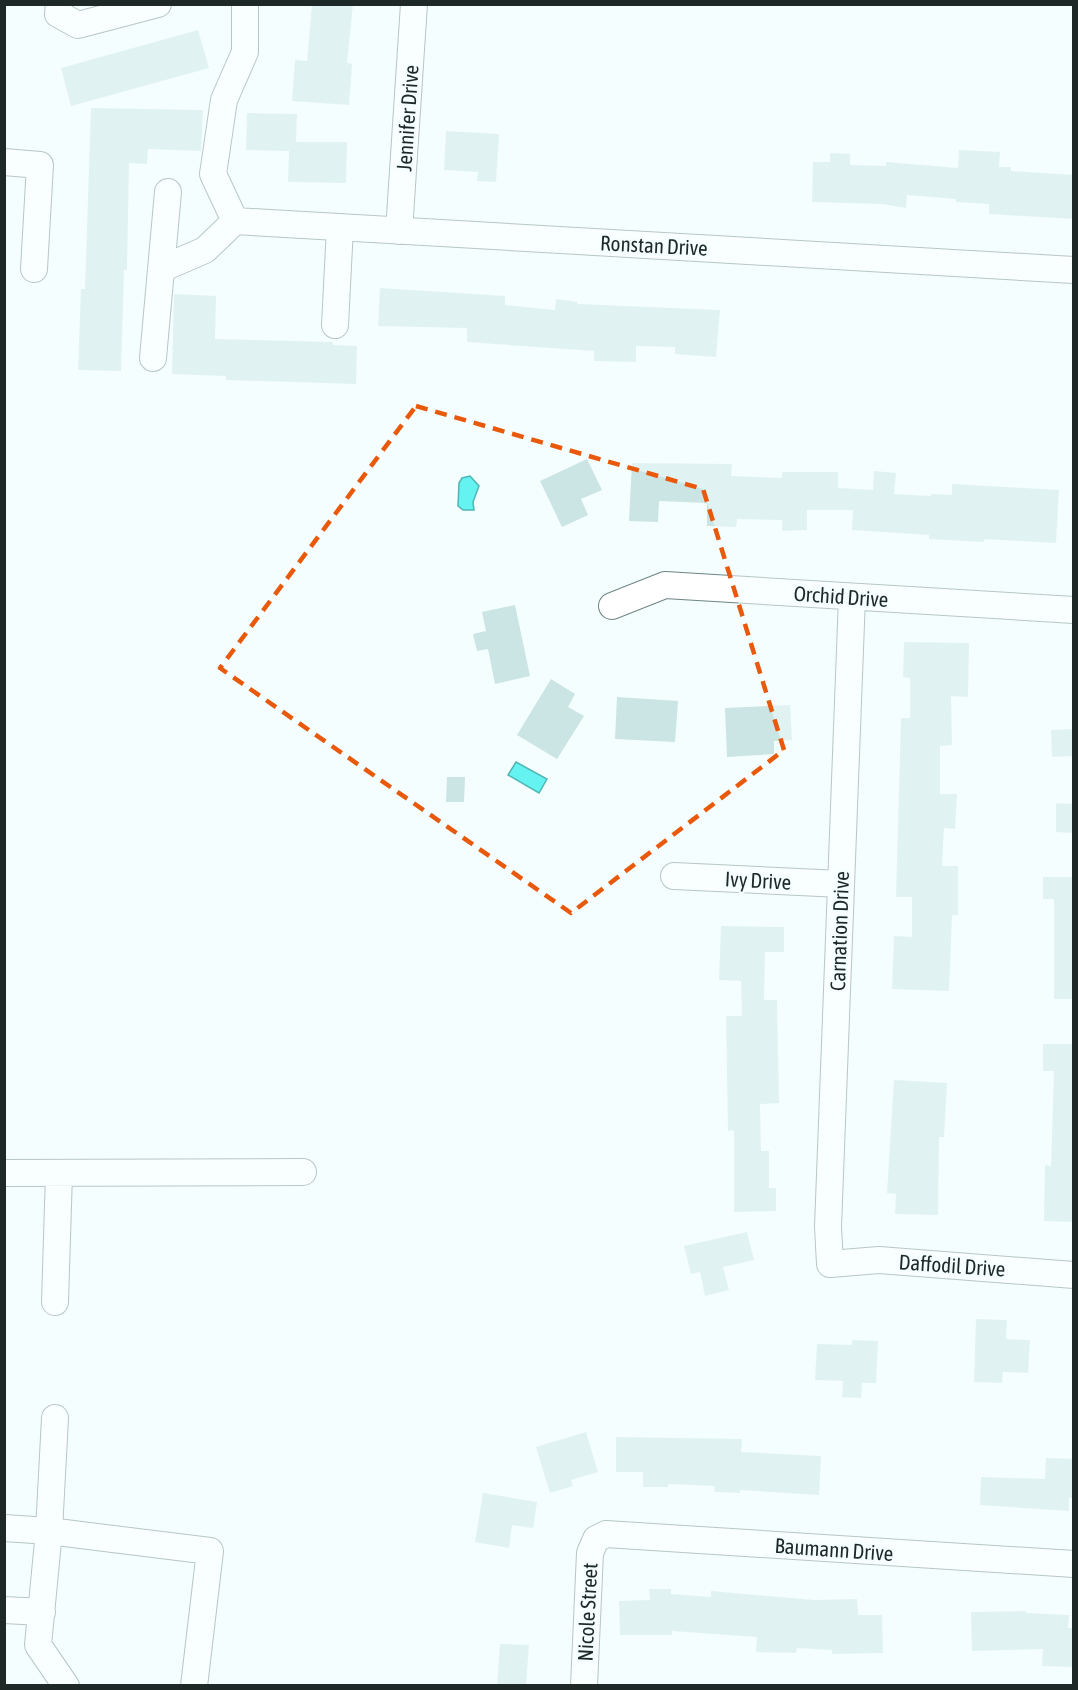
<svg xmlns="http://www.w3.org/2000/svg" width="1078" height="1690" font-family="'Asap Condensed',sans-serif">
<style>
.water{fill:#64f3f0;stroke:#4fb6b4;stroke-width:1.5}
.building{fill:#cbe5e4}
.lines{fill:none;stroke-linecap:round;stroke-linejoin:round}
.minor-casing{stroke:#6d8584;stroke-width:28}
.minor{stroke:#fff;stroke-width:26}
.marked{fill:none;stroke:#e8590c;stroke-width:4.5;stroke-dasharray:12 8;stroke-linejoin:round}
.labels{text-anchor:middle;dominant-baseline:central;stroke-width:4.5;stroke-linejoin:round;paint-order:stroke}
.street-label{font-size:21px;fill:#1e2827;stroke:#f4fefe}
</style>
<rect width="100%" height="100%" fill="#f4fefe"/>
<path class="water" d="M 470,476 L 479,486 L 473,502 L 474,510 L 463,510 L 458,506 L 459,483 L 462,478 Z
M 516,762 L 547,779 L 539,793 L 508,775 Z"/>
<path class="building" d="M 312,4 L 353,4 L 347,63 L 352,64 L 349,105 L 292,101 L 295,60 L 307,61 Z
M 198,30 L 209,68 L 71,106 L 61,68 Z
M 91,108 L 203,110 L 201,151 L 148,149 L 147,164 L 129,163 L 127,270 L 124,270 L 121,371 L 78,370 L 81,289 L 85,289 Z
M 247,113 L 297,114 L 296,142 L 347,142 L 346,183 L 288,182 L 289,151 L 246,150 Z
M 446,131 L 499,134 L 496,182 L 477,181 L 478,172 L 444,170 Z
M 959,150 L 1000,152 L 999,167 L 1011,167 L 1011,171 L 1074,175 L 1074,219 L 989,214 L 989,204 L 956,202 L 956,199 L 907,195 L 906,208 L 882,204 L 812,202 L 813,162 L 830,162 L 830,153 L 850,154 L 850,165 L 886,166 L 886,162 L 958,168 Z
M 380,288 L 505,296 L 505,305 L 555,310 L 556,299 L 578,302 L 577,304 L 720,310 L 716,357 L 675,354 L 675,347 L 636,346 L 636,362 L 594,361 L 594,351 L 467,342 L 467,328 L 378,326 Z
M 174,294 L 216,296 L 215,339 L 333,342 L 333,345 L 357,346 L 356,384 L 226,380 L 226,376 L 172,374 Z
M 587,459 L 602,490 L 581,499 L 588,515 L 562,527 L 540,481 Z
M 632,463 L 732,464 L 731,476 L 782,478 L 782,472 L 838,472 L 838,488 L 873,490 L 874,471 L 896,473 L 894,494 L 931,496 L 931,494 L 952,495 L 952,484 L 1059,490 L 1056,543 L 984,539 L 984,542 L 929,539 L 929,535 L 852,530 L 853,510 L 807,510 L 807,530 L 782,531 L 782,520 L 737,519 L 736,527 L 707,526 L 707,503 L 659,501 L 658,522 L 629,521 Z
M 515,605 L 530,676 L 495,684 L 488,649 L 477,651 L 473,634 L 486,631 L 482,612 Z
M 904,642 L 969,643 L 968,697 L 951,696 L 952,745 L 940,746 L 940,794 L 957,794 L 955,829 L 944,828 L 942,866 L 958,866 L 958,915 L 952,915 L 949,991 L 892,989 L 894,936 L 912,937 L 912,897 L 896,897 L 901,718 L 910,718 L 910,678 L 903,677 Z
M 551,679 L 575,694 L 568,707 L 584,716 L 557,759 L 517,735 Z
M 617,697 L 678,701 L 675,742 L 615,739 Z
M 790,705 L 792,740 L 774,741 L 774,754 L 727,757 L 725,708 Z
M 1074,729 L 1074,756 L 1052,757 L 1051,730 Z
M 447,777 L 465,777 L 464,802 L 446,802 Z
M 1056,803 L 1074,804 L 1074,833 L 1056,832 Z
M 1043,877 L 1074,877 L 1074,999 L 1054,999 L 1054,899 L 1043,899 Z
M 721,926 L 784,927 L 784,952 L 765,952 L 764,1000 L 777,1000 L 779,1103 L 760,1104 L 761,1151 L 769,1151 L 769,1188 L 776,1188 L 776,1211 L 734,1212 L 734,1130 L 728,1131 L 726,1016 L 742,1016 L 741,981 L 719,980 Z
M 1043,1044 L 1074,1044 L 1074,1222 L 1044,1221 L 1045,1165 L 1051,1166 L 1054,1071 L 1043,1071 Z
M 894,1080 L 947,1083 L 944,1137 L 939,1137 L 938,1215 L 895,1214 L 896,1194 L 887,1193 Z
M 747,1232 L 754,1260 L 723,1267 L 729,1290 L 705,1296 L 700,1272 L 691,1274 L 684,1246 Z
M 976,1319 L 1007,1320 L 1006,1339 L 1030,1340 L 1028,1373 L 1003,1372 L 1002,1383 L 974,1382 Z
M 852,1340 L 878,1341 L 876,1383 L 862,1383 L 861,1398 L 842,1397 L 843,1381 L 815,1380 L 817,1344 L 852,1345 Z
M 586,1432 L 598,1472 L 571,1480 L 573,1486 L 550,1493 L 536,1447 Z
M 616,1437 L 742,1439 L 741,1452 L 821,1456 L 819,1495 L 740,1490 L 740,1493 L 714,1492 L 715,1486 L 668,1484 L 668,1487 L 643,1487 L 643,1472 L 616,1472 Z
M 1046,1458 L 1074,1459 L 1074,1498 L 1069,1498 L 1069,1511 L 980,1505 L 981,1477 L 1045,1479 Z
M 483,1493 L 537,1502 L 533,1528 L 512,1525 L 509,1548 L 475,1542 Z
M 649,1589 L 671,1589 L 671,1594 L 711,1597 L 711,1591 L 814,1600 L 857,1599 L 858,1615 L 882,1615 L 883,1653 L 832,1654 L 832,1650 L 797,1648 L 796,1653 L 756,1652 L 757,1637 L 672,1631 L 672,1635 L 620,1635 L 619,1601 L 650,1600 Z
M 1026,1611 L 1026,1613 L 1069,1615 L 1068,1628 L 1074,1628 L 1074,1667 L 1042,1666 L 1043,1649 L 972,1651 L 971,1612 Z
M 500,1644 L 529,1645 L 526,1686 L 497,1686 Z"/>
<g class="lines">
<g class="minor-casing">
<path id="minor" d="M 59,4 L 58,14 L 78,25 L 158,4
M 4,162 L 40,165 L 34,269
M 235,221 L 1074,270
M 235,221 L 213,174 L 224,100 L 245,52 L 245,4
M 399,231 L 414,4
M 161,269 L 205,250 L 235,221
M 335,325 L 340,227
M 153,358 L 168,192
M 852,597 L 828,1227 L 830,1264 L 879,1260 L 1074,1275
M 612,606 L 665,585 L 1074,610
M 674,876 L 841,884
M 4,1173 L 303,1172
M 55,1302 L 59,1173
M 4,1528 L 49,1531 L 55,1418
M 4,1610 L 42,1612
M 66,1686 L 38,1645 L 49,1531 L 210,1551 L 194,1686
M 584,1686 L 590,1553 L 596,1539 L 606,1534 L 1074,1564"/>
</g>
<use href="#minor" class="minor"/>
</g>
<path d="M0 0H1078V1690H0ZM 416,406 L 703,489 L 784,750 L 571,913 L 220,668 Z" fill="#f4fefe" fill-opacity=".55" fill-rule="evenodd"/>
<path class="marked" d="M 416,406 L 703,489 L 784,750 L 571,913 L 220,668 Z"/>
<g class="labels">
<g class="street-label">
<text transform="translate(407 118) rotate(-86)">Jennifer Drive</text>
<text transform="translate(654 245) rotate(3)">Ronstan Drive</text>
<text transform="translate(841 596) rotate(4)">Orchid Drive</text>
<text transform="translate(758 880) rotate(3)">Ivy Drive</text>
<text transform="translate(839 931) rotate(-88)">Carnation Drive</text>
<text transform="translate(952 1265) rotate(4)">Daffodil Drive</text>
<text transform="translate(834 1549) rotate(4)">Baumann Drive</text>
<text transform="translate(587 1612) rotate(-87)">Nicole Street</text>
</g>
</g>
<rect width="1078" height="1690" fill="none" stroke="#1e2827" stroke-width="12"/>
</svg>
